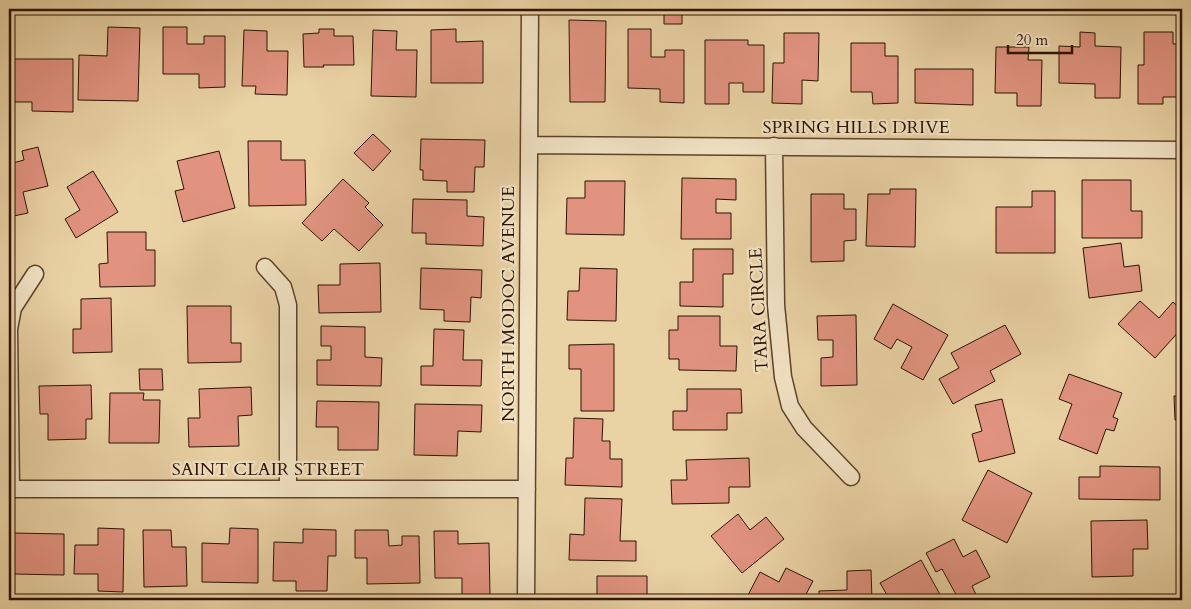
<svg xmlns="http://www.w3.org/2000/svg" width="1191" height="609" font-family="Cardo,serif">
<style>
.building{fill:#e19380;stroke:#2d1300}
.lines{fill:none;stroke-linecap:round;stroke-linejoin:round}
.street-casing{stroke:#5c4329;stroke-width:19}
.street{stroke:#f1e2c4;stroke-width:16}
.labels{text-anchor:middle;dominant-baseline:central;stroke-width:4.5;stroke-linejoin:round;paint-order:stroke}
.street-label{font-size:18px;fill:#2d1300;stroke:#f1e2c4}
</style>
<rect width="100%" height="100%" fill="#e9d2a4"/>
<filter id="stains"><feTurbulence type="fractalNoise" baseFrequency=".004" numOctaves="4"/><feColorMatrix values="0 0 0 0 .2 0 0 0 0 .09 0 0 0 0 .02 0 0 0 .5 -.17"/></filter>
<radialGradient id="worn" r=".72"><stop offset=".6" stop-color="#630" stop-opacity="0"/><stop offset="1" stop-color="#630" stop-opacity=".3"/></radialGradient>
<path class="building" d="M 664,9 L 682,9 L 682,24 L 664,24 Z
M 569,20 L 606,21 L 605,102 L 570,102 Z
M 108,27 L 140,28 L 138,101 L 78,100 L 79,55 L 107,56 Z
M 163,27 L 187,27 L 187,44 L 204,44 L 204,36 L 225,36 L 225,87 L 199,88 L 199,74 L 163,74 Z
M 319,29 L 334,29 L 334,36 L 353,36 L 354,65 L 323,65 L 324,67 L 304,67 L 303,34 L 319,33 Z
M 456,29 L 456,42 L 483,41 L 483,83 L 431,83 L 431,30 Z
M 628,29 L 651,29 L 651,57 L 665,57 L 665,50 L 684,50 L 684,103 L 660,102 L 660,89 L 628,88 Z
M 244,30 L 267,31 L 267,51 L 288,51 L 287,95 L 255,94 L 256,86 L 242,86 Z
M 373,30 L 397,31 L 396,50 L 417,50 L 416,97 L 371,96 Z
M 1080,32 L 1095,33 L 1095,46 L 1121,47 L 1120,98 L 1095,98 L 1095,84 L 1059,83 L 1059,46 L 1080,47 Z
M 1144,32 L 1173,32 L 1173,44 L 1182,44 L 1182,97 L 1163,97 L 1163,104 L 1138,104 L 1138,65 L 1144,65 Z
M 784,33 L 819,33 L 818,81 L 802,80 L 802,104 L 772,103 L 773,63 L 784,63 Z
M 705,40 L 748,40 L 748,45 L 764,45 L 764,92 L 743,92 L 743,83 L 729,83 L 729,104 L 705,104 Z
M 851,43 L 885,43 L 885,56 L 898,56 L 898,103 L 873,104 L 872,92 L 851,92 Z
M 996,47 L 1029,47 L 1028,60 L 1042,60 L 1041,106 L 1017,106 L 1017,93 L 995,93 Z
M 10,59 L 73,59 L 73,112 L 32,111 L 32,102 L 10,102 Z
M 915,69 L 973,69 L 973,105 L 915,103 Z
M 373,134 L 391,151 L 373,171 L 354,153 Z
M 421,139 L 485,140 L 484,167 L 475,167 L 474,192 L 447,192 L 447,181 L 423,180 L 423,170 L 420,170 Z
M 248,141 L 281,141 L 281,160 L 305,160 L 306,205 L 249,206 Z
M 38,147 L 48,186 L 23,192 L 28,213 L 9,217 L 9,164 L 24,160 L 22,151 Z
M 219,151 L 235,208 L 183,222 L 175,191 L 184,189 L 177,161 Z
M 93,171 L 118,212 L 76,238 L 65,219 L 80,210 L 67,187 Z
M 682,178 L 736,179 L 736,200 L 716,199 L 716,213 L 731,213 L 731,239 L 681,239 Z
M 343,179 L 369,203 L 365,207 L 383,225 L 359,251 L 334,229 L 322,241 L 302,223 Z
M 1082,180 L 1131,180 L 1131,211 L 1142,211 L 1142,238 L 1082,238 Z
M 585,181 L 625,181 L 624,235 L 566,234 L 567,198 L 585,198 Z
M 890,189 L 916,189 L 915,247 L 866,246 L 868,194 L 890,194 Z
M 1032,191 L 1055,191 L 1055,253 L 996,253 L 996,207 L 1032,207 Z
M 811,194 L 844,194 L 844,209 L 856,209 L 856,240 L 844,241 L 844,261 L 811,262 Z
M 413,199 L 467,200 L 467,216 L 484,217 L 483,246 L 426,244 L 426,233 L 412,233 Z
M 107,232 L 146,232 L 146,250 L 155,250 L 155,286 L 100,287 L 99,264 L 108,263 Z
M 1121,243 L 1124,267 L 1139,265 L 1142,291 L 1089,298 L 1083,248 Z
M 693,249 L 733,249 L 733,274 L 723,274 L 723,307 L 680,306 L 680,282 L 693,282 Z
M 380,263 L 381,312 L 319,313 L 318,285 L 340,285 L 340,264 Z
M 421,268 L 482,270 L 481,298 L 471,297 L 470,322 L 444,321 L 444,310 L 420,309 Z
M 580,268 L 617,269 L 616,321 L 567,320 L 568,291 L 579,291 Z
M 111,298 L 112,352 L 73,353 L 73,329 L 81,329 L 81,299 Z
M 1140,301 L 1159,318 L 1173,302 L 1182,310 L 1182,328 L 1155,358 L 1118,324 Z
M 893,304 L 948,335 L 923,380 L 901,368 L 912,347 L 897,339 L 891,349 L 874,339 Z
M 187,306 L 231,306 L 231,343 L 241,343 L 241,362 L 188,363 Z
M 856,315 L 857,385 L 821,386 L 821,358 L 833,357 L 833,340 L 818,340 L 817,316 Z
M 678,316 L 720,316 L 720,346 L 737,346 L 736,371 L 679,370 L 679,359 L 669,359 L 669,330 L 678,330 Z
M 1005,325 L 1021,354 L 990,371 L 995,381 L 953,404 L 939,379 L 959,368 L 951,353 Z
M 321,326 L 365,327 L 365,357 L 382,358 L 381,386 L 317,385 L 317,360 L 331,360 L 331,346 L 321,346 Z
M 434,329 L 464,330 L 463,360 L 482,360 L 481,386 L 421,385 L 421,366 L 433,366 Z
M 614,344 L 614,411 L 581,411 L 581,369 L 569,369 L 569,345 Z
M 139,369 L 162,369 L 163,390 L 140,390 Z
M 1069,374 L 1122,393 L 1113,417 L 1118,419 L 1114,431 L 1106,429 L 1097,454 L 1059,439 L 1072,404 L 1059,399 Z
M 91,385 L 92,419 L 86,419 L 86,439 L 48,440 L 48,414 L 40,414 L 39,386 Z
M 251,387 L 252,415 L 238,416 L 239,446 L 189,447 L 188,418 L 200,418 L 199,389 Z
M 687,389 L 741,389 L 742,413 L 727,413 L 727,430 L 673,430 L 673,411 L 687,411 Z
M 110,393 L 144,393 L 143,400 L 160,400 L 159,443 L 109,443 Z
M 1174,396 L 1182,396 L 1182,419 L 1175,420 Z
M 1002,399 L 1015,453 L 979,462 L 972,434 L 982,431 L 975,405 Z
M 317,401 L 379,402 L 378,450 L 338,450 L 338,427 L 316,427 Z
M 415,404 L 482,405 L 481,432 L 458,431 L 457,456 L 414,455 Z
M 574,418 L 603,419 L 602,441 L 610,441 L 610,459 L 622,459 L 622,487 L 565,485 L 566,458 L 573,458 Z
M 749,458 L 750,487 L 729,487 L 729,503 L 672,504 L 671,480 L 687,480 L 686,460 Z
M 1100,466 L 1160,467 L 1160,500 L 1079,499 L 1079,477 L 1100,477 Z
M 988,470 L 1032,493 L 1007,543 L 962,520 Z
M 585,498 L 622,499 L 620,541 L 636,541 L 636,561 L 569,560 L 570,534 L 584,535 Z
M 738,514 L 750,530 L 766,517 L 784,539 L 742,573 L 711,536 Z
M 1147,520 L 1148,549 L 1133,549 L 1133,576 L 1092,577 L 1091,521 Z
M 98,528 L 124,529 L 123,592 L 98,591 L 98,574 L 74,574 L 75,545 L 98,545 Z
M 230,528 L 258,529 L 258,583 L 202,582 L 202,543 L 229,544 Z
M 303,529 L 336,530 L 336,556 L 328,556 L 327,591 L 296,591 L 296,581 L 273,581 L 274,542 L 303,543 Z
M 143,530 L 171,530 L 172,547 L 186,547 L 187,586 L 144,587 Z
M 355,530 L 388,530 L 389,546 L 402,545 L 402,536 L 419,536 L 420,583 L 367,584 L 367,558 L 355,558 Z
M 434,531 L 458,531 L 458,544 L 489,543 L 490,596 L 462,596 L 462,578 L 435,578 Z
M 12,533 L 64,534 L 64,575 L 12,574 Z
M 954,539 L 963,557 L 976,550 L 990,577 L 972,586 L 978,599 L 976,600 L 959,600 L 942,569 L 936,572 L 926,553 Z
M 921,560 L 943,600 L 890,600 L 880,583 Z
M 786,568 L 813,581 L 803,600 L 746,599 L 760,572 L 779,582 Z
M 871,570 L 872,600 L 819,600 L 819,591 L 847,590 L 847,571 Z
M 597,576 L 647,576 L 647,600 L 597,599 Z"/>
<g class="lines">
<g class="street-casing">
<path id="street" d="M 529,145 L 1182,150
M 774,146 L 776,305 L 783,377 L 790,406 L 804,428 L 851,477
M 265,267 L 283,287 L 288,305 L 288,489
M 9,489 L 527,489
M 11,489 L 9,329 L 13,308 L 35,274
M 526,600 L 530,9"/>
</g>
<use href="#street" class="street"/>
</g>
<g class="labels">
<g class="street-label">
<text x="856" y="127">SPRING HILLS DRIVE</text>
<text transform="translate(508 304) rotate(-90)">NORTH MODOC AVENUE</text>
<text transform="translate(759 310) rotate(-93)">TARA CIRCLE</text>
<text x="268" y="469">SAINT CLAIR STREET</text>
</g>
</g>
<rect width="1191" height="609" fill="none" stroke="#e9d2a4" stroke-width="30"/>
<rect x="10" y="10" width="1171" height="589" fill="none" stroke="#2d1300" stroke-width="2.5"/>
<rect x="15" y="15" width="1161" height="579" fill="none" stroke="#2d1300"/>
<path d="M1008 45v8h64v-8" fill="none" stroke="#2d1300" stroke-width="2.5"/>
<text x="1016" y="45" font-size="15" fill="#2d1300" stroke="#f1e2c4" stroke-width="4" paint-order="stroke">20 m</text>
<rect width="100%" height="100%" filter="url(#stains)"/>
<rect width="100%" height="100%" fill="url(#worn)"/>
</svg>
